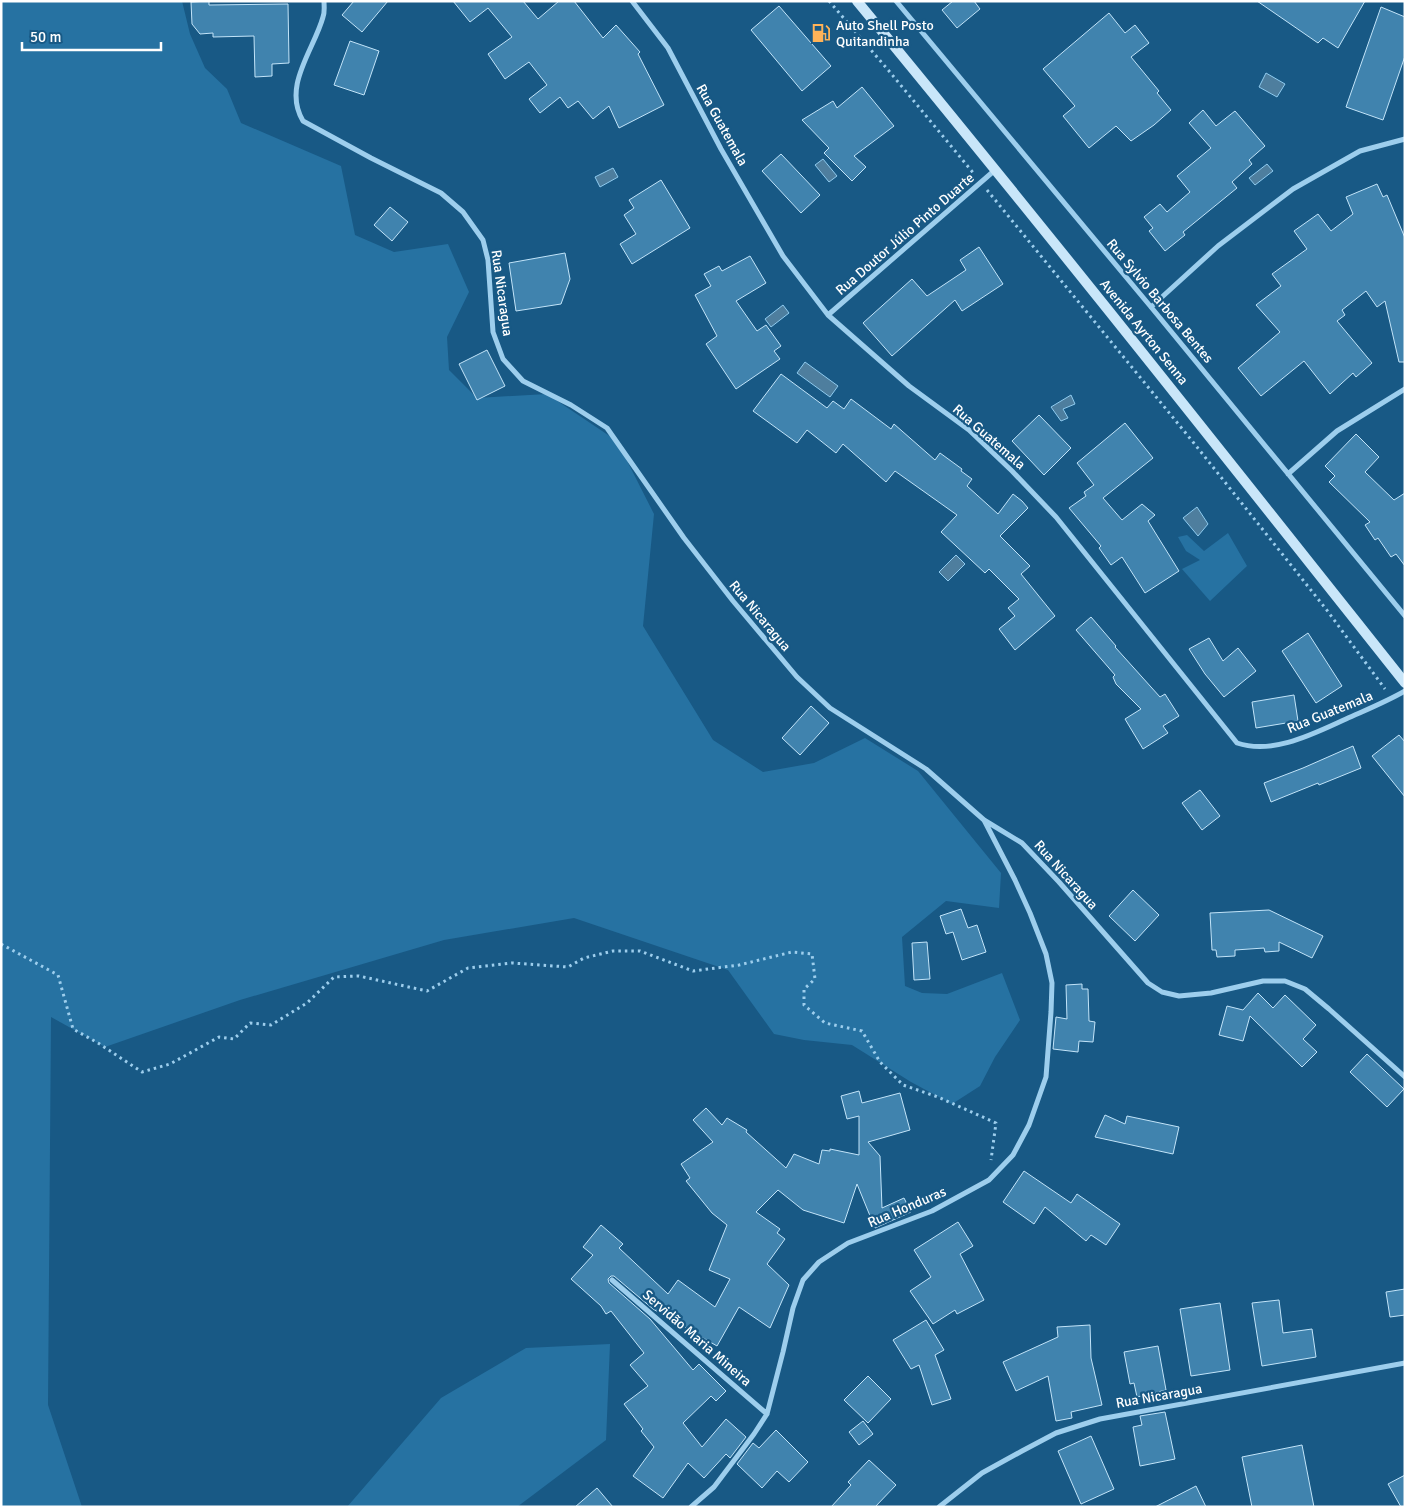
<svg xmlns="http://www.w3.org/2000/svg" width="1406" height="1508" font-family="Signika,sans-serif">
<style>
.green{fill:#2672a2}
.water{fill:#4e7e9e;stroke:#8fcbef}
.building{fill:#4083ae;stroke:#c2e4f9}
.lines{fill:none;stroke-linecap:round;stroke-linejoin:round}
.path{stroke:#9dceed;stroke-width:3;stroke-dasharray:2.5 4;stroke-linecap:butt}
.minor{stroke:#9dceed;stroke-width:5}
.secondary{stroke:#c9e6f9;stroke-width:10}
.labels{text-anchor:middle;dominant-baseline:central;stroke-width:4.5;stroke-linejoin:round;paint-order:stroke}
.poi-label{font-size:14px;fill:#fff;stroke:#185985;text-anchor:start}
.street-label{font-size:14px;fill:#fff;stroke:#185985}
</style>
<rect width="100%" height="100%" fill="#185985"/>
<path class="green" d="M 1,1 L 182,1 L 190,34 L 205,68 L 227,89 L 241,123 L 341,166 L 355,235 L 394,252 L 448,244 L 469,292 L 447,337 L 449,370 L 477,398 L 547,394 L 617,441 L 654,514 L 643,626 L 713,740 L 763,772 L 814,763 L 865,738 L 918,771 L 1001,873 L 999,908 L 946,901 L 902,937 L 905,986 L 922,993 L 947,994 L 1002,973 L 1020,1020 L 995,1057 L 980,1086 L 952,1104 L 911,1082 L 852,1045 L 804,1040 L 774,1034 L 728,970 L 574,918 L 444,940 L 240,1000 L 105,1047 L 51,1017 L 48,1405 L 82,1507 L 1,1507 Z
M 1228,533 L 1247,566 L 1210,601 L 1182,569 L 1200,560 L 1186,551 L 1178,537 L 1187,535 L 1204,551 Z
M 610,1344 L 606,1440 L 517,1507 L 347,1507 L 441,1398 L 526,1348 Z"/>
<path class="water" d="M 1266,73 L 1285,84 L 1277,97 L 1259,87 Z
M 823,159 L 837,176 L 829,182 L 815,165 Z
M 1267,164 L 1273,171 L 1255,185 L 1249,178 Z
M 613,168 L 618,177 L 600,187 L 595,177 Z
M 783,305 L 789,313 L 771,327 L 765,319 Z
M 805,362 L 838,386 L 830,397 L 797,373 Z
M 1071,395 L 1075,404 L 1063,409 L 1068,418 L 1061,421 L 1051,407 Z
M 1197,507 L 1208,524 L 1198,536 L 1183,518 Z
M 956,555 L 965,564 L 948,581 L 939,572 Z"/>
<path class="building" d="M 209,1 L 209,5 L 288,4 L 289,63 L 272,64 L 272,76 L 255,77 L 254,36 L 213,37 L 213,33 L 200,34 L 192,24 L 191,2 Z
M 354,1 L 388,1 L 362,32 L 342,15 Z
M 453,1 L 523,1 L 538,19 L 559,1 L 574,1 L 603,38 L 616,25 L 640,52 L 638,54 L 664,105 L 619,128 L 609,106 L 593,119 L 578,101 L 568,108 L 560,97 L 540,113 L 529,99 L 547,85 L 529,62 L 505,79 L 488,54 L 512,37 L 488,8 L 470,22 Z
M 953,1 L 974,1 L 980,9 L 957,28 L 942,10 Z
M 1257,1 L 1365,1 L 1338,48 L 1323,38 L 1318,43 Z
M 779,6 L 831,66 L 802,91 L 751,30 Z
M 1381,7 L 1405,17 L 1405,56 L 1383,120 L 1346,107 Z
M 1109,13 L 1125,33 L 1135,25 L 1149,43 L 1131,57 L 1159,91 L 1157,93 L 1171,110 L 1154,125 L 1131,141 L 1116,126 L 1089,148 L 1063,116 L 1075,106 L 1043,69 Z
M 350,41 L 379,51 L 364,95 L 334,85 Z
M 862,87 L 894,126 L 854,156 L 866,167 L 852,181 L 824,153 L 829,148 L 802,120 L 833,101 L 837,108 Z
M 1203,110 L 1216,126 L 1235,111 L 1265,146 L 1249,160 L 1252,164 L 1232,182 L 1237,188 L 1183,232 L 1185,235 L 1165,251 L 1149,231 L 1153,228 L 1144,217 L 1160,204 L 1167,212 L 1190,192 L 1177,176 L 1211,148 L 1189,123 Z
M 781,154 L 820,195 L 801,213 L 762,171 Z
M 661,180 L 690,228 L 632,264 L 620,244 L 636,234 L 624,215 L 634,208 L 629,200 Z
M 1377,184 L 1383,197 L 1387,195 L 1405,238 L 1405,362 L 1399,362 L 1385,301 L 1377,307 L 1366,291 L 1342,310 L 1345,315 L 1337,321 L 1372,363 L 1356,377 L 1353,373 L 1330,394 L 1304,361 L 1261,396 L 1238,368 L 1280,332 L 1256,305 L 1281,286 L 1272,274 L 1307,249 L 1294,231 L 1318,214 L 1331,231 L 1353,214 L 1346,197 Z
M 390,207 L 408,222 L 392,241 L 374,225 Z
M 979,247 L 1003,284 L 962,311 L 955,300 L 892,356 L 863,323 L 912,279 L 927,296 L 966,270 L 960,260 Z
M 565,253 L 570,279 L 561,304 L 516,311 L 509,263 Z
M 750,256 L 766,283 L 736,301 L 757,331 L 766,325 L 781,346 L 774,351 L 780,359 L 736,389 L 706,344 L 717,336 L 695,295 L 711,286 L 704,274 L 719,266 L 722,271 Z
M 487,350 L 505,386 L 477,400 L 459,364 Z
M 781,374 L 827,408 L 833,401 L 844,409 L 851,399 L 891,429 L 894,424 L 935,460 L 940,453 L 962,469 L 961,471 L 972,479 L 967,486 L 998,514 L 1013,494 L 1022,501 L 1028,508 L 1000,536 L 1030,566 L 1021,574 L 1055,616 L 1015,650 L 999,629 L 1015,616 L 1008,608 L 1019,599 L 989,569 L 985,573 L 941,532 L 957,515 L 895,471 L 886,482 L 843,444 L 836,453 L 807,430 L 797,443 L 753,411 Z
M 1039,415 L 1071,448 L 1044,475 L 1012,441 Z
M 1125,423 L 1153,458 L 1103,498 L 1122,520 L 1142,504 L 1155,515 L 1148,521 L 1179,571 L 1145,593 L 1122,557 L 1111,565 L 1099,548 L 1101,546 L 1069,508 L 1086,496 L 1084,492 L 1094,485 L 1077,463 Z
M 1356,434 L 1379,457 L 1365,472 L 1394,500 L 1405,493 L 1405,566 L 1396,554 L 1391,557 L 1378,538 L 1375,540 L 1365,525 L 1370,522 L 1329,482 L 1335,476 L 1325,466 Z
M 1091,617 L 1116,646 L 1115,647 L 1160,697 L 1165,694 L 1179,716 L 1163,726 L 1168,733 L 1143,749 L 1125,719 L 1141,709 L 1116,684 L 1113,677 L 1115,675 L 1076,630 Z
M 1308,633 L 1342,686 L 1316,703 L 1282,651 Z
M 1209,638 L 1223,661 L 1238,648 L 1256,671 L 1224,697 L 1205,674 L 1189,649 Z
M 1294,695 L 1298,721 L 1256,728 L 1252,702 Z
M 811,706 L 829,723 L 800,755 L 782,738 Z
M 1399,735 L 1405,742 L 1405,797 L 1372,756 Z
M 1353,746 L 1361,768 L 1319,785 L 1318,783 L 1271,802 L 1264,783 L 1303,768 Z
M 1200,790 L 1220,816 L 1202,830 L 1182,803 Z
M 1133,890 L 1159,915 L 1135,941 L 1109,916 Z
M 961,909 L 968,928 L 977,925 L 986,952 L 962,960 L 953,932 L 946,934 L 940,916 Z
M 1269,910 L 1323,936 L 1312,958 L 1279,942 L 1279,951 L 1265,952 L 1264,948 L 1235,950 L 1235,956 L 1217,957 L 1216,950 L 1212,950 L 1210,913 Z
M 927,942 L 930,979 L 914,980 L 912,943 Z
M 1082,984 L 1082,989 L 1088,989 L 1089,1021 L 1095,1022 L 1093,1042 L 1079,1041 L 1078,1052 L 1053,1049 L 1056,1017 L 1067,1019 L 1066,985 Z
M 1258,993 L 1273,1008 L 1285,995 L 1316,1025 L 1303,1039 L 1317,1052 L 1302,1067 L 1250,1016 L 1243,1041 L 1219,1035 L 1227,1006 L 1243,1010 Z
M 1367,1054 L 1404,1089 L 1387,1107 L 1350,1072 Z
M 859,1091 L 862,1103 L 900,1093 L 910,1130 L 868,1142 L 880,1156 L 882,1208 L 904,1198 L 911,1212 L 875,1228 L 857,1184 L 844,1223 L 803,1210 L 778,1190 L 756,1212 L 780,1229 L 777,1233 L 785,1239 L 767,1264 L 789,1285 L 770,1328 L 739,1307 L 717,1346 L 653,1309 L 614,1276 L 611,1276 L 608,1279 L 609,1283 L 650,1319 L 693,1370 L 699,1364 L 726,1391 L 716,1401 L 711,1396 L 683,1423 L 702,1447 L 726,1419 L 746,1437 L 730,1458 L 726,1454 L 704,1478 L 688,1463 L 663,1498 L 633,1476 L 654,1447 L 641,1431 L 643,1429 L 624,1404 L 648,1386 L 630,1365 L 644,1353 L 611,1311 L 606,1314 L 601,1306 L 571,1279 L 593,1255 L 583,1247 L 601,1225 L 623,1244 L 619,1248 L 668,1294 L 678,1280 L 715,1307 L 730,1279 L 709,1270 L 727,1225 L 712,1213 L 686,1181 L 690,1178 L 681,1164 L 713,1142 L 693,1120 L 706,1108 L 722,1125 L 727,1118 L 747,1130 L 746,1132 L 786,1168 L 794,1154 L 819,1164 L 822,1150 L 830,1151 L 830,1149 L 859,1155 L 859,1116 L 847,1119 L 841,1096 Z
M 1105,1115 L 1125,1124 L 1127,1116 L 1179,1127 L 1173,1154 L 1095,1137 Z
M 1024,1171 L 1071,1203 L 1077,1194 L 1120,1224 L 1106,1245 L 1091,1235 L 1086,1241 L 1045,1207 L 1034,1224 L 1003,1202 Z
M 958,1222 L 973,1246 L 960,1254 L 984,1300 L 957,1314 L 955,1310 L 933,1324 L 910,1291 L 931,1277 L 914,1250 Z
M 1405,1289 L 1405,1315 L 1390,1317 L 1386,1292 Z
M 1279,1300 L 1283,1333 L 1312,1329 L 1316,1357 L 1262,1366 L 1252,1303 Z
M 1220,1303 L 1230,1370 L 1191,1376 L 1180,1309 Z
M 926,1320 L 944,1350 L 935,1355 L 951,1399 L 932,1405 L 919,1365 L 911,1369 L 893,1340 Z
M 1090,1325 L 1091,1358 L 1102,1405 L 1071,1412 L 1072,1418 L 1056,1421 L 1048,1376 L 1016,1391 L 1003,1362 L 1058,1337 L 1057,1327 Z
M 1158,1346 L 1166,1390 L 1137,1397 L 1134,1383 L 1130,1384 L 1124,1352 Z
M 868,1376 L 891,1399 L 868,1423 L 844,1400 Z
M 1165,1412 L 1175,1459 L 1140,1466 L 1133,1427 L 1142,1425 L 1140,1416 Z
M 863,1421 L 873,1434 L 859,1445 L 849,1432 Z
M 776,1430 L 808,1462 L 789,1482 L 777,1471 L 762,1488 L 737,1464 L 753,1443 L 759,1448 Z
M 1091,1436 L 1114,1489 L 1081,1504 L 1058,1451 Z
M 1302,1445 L 1314,1507 L 1252,1507 L 1242,1457 Z
M 869,1460 L 896,1485 L 875,1507 L 831,1507 L 851,1485 L 848,1482 Z
M 1405,1475 L 1405,1507 L 1401,1507 L 1388,1484 Z
M 1196,1486 L 1206,1507 L 1155,1507 Z
M 597,1488 L 613,1507 L 575,1507 Z"/>
<g class="lines">
<path class="path" d="M 829,1 L 889,71 L 975,175
M 987,190 L 1193,442 L 1326,609 L 1385,689
M 1,944 L 58,975 L 73,1029 L 98,1043 L 142,1072 L 170,1064 L 219,1037 L 234,1039 L 250,1023 L 271,1025 L 307,1003 L 334,977 L 359,976 L 427,991 L 468,968 L 512,963 L 568,967 L 584,958 L 613,951 L 640,951 L 693,971 L 739,965 L 792,952 L 812,954 L 815,979 L 804,989 L 804,1005 L 825,1023 L 862,1031 L 880,1062 L 903,1085 L 938,1097 L 996,1123 L 991,1160"/>
<path class="minor" d="M 324,1 C 324,6 325,12 323,17 C 314,50 282,86 303,121 L 371,158 L 441,193 L 463,212 L 483,240 L 488,260 L 493,332 L 503,359 L 523,381 L 571,405 L 607,428 L 684,538 L 733,601 L 797,677 L 830,708 L 926,769 L 984,820 L 1022,843 L 1059,882 L 1148,983 L 1162,992 L 1179,996 L 1211,993 L 1263,981 L 1285,981 L 1305,989 L 1329,1009 L 1405,1077
M 632,1 L 668,48 L 721,149 L 783,256 L 828,315 L 909,386 L 969,430 L 1012,471 L 1056,517 L 1237,743 C 1273,755 1313,734 1346,719 C 1366,710 1386,702 1405,691
M 896,1 L 1151,307 L 1405,616
M 1151,307 L 1218,246 L 1293,189 L 1360,151 L 1405,139
M 828,315 L 995,170
M 1288,474 L 1337,431 L 1405,389
M 612,1280 L 767,1414
M 691,1507 L 714,1487 L 754,1434 L 767,1414 L 783,1352 L 793,1308 L 803,1280 L 819,1262 L 848,1243 L 932,1211 L 989,1180 L 1013,1155 L 1029,1125 L 1046,1077 L 1051,1012 L 1052,983 L 1046,954 L 1030,913 L 1015,880 L 984,820
M 939,1507 L 982,1473 L 1022,1451 L 1056,1433 L 1100,1419 L 1405,1363"/>
<path class="secondary" d="M 857,1 C 1043,226 1224,455 1405,683"/>
</g>
<defs>
<g id="fuel-bare" transform="scale(1.5)"><path d="M-5.5-6h7V0h2V4h1.3V-2.5L3-4.5l.8-.8L6-3V5H2.5V1h-1V6h-7ZM-4.2-4.7v3.2H.2V-4.7Z" fill="#ffb358" stroke="#185985" stroke-width="2.5" paint-order="stroke"/></g>
</defs>
<g fill-rule="evenodd">
<use href="#fuel-bare" x="821" y="33"/>
</g>
<g class="labels">
<g class="poi-label">
<text x="836" y="25">Auto Shell Posto<tspan x="836" dy="16">Quitandinha</tspan></text>
</g>
<g class="street-label">
<text transform="translate(722 125) rotate(61)">Rua Guatemala</text>
<text transform="translate(905 234) rotate(-41)">Rua Doutor Júlio Pinto Duarte</text>
<text transform="translate(502 293) rotate(82)">Rua Nicaragua</text>
<text transform="translate(1160 301) rotate(50)">Rua Sylvio Barbosa Bentes</text>
<text transform="translate(1144 332) rotate(51)">Avenida Ayrton Senna</text>
<text transform="translate(989 437) rotate(41)">Rua Guatemala</text>
<text transform="translate(760 616) rotate(50)">Rua Nicaragua</text>
<text transform="translate(1330 712) rotate(-22)">Rua Guatemala</text>
<text transform="translate(1066 875) rotate(48)">Rua Nicaragua</text>
<text transform="translate(907 1207) rotate(-23)">Rua Honduras</text>
<text transform="translate(697 1338) rotate(41)">Servidão Maria Mineira</text>
<text transform="translate(1159 1396) rotate(-10)">Rua Nicaragua</text>
</g>
</g>
<rect width="1406" height="1508" fill="none" stroke="#ffffff" stroke-width="5"/>
<path d="M22 42v8h139v-8" fill="none" stroke="#ffffff" stroke-width="2.5"/>
<text x="30" y="42" font-size="15" fill="#ffffff" stroke="#185985" stroke-width="4" paint-order="stroke">50 m</text>
</svg>
